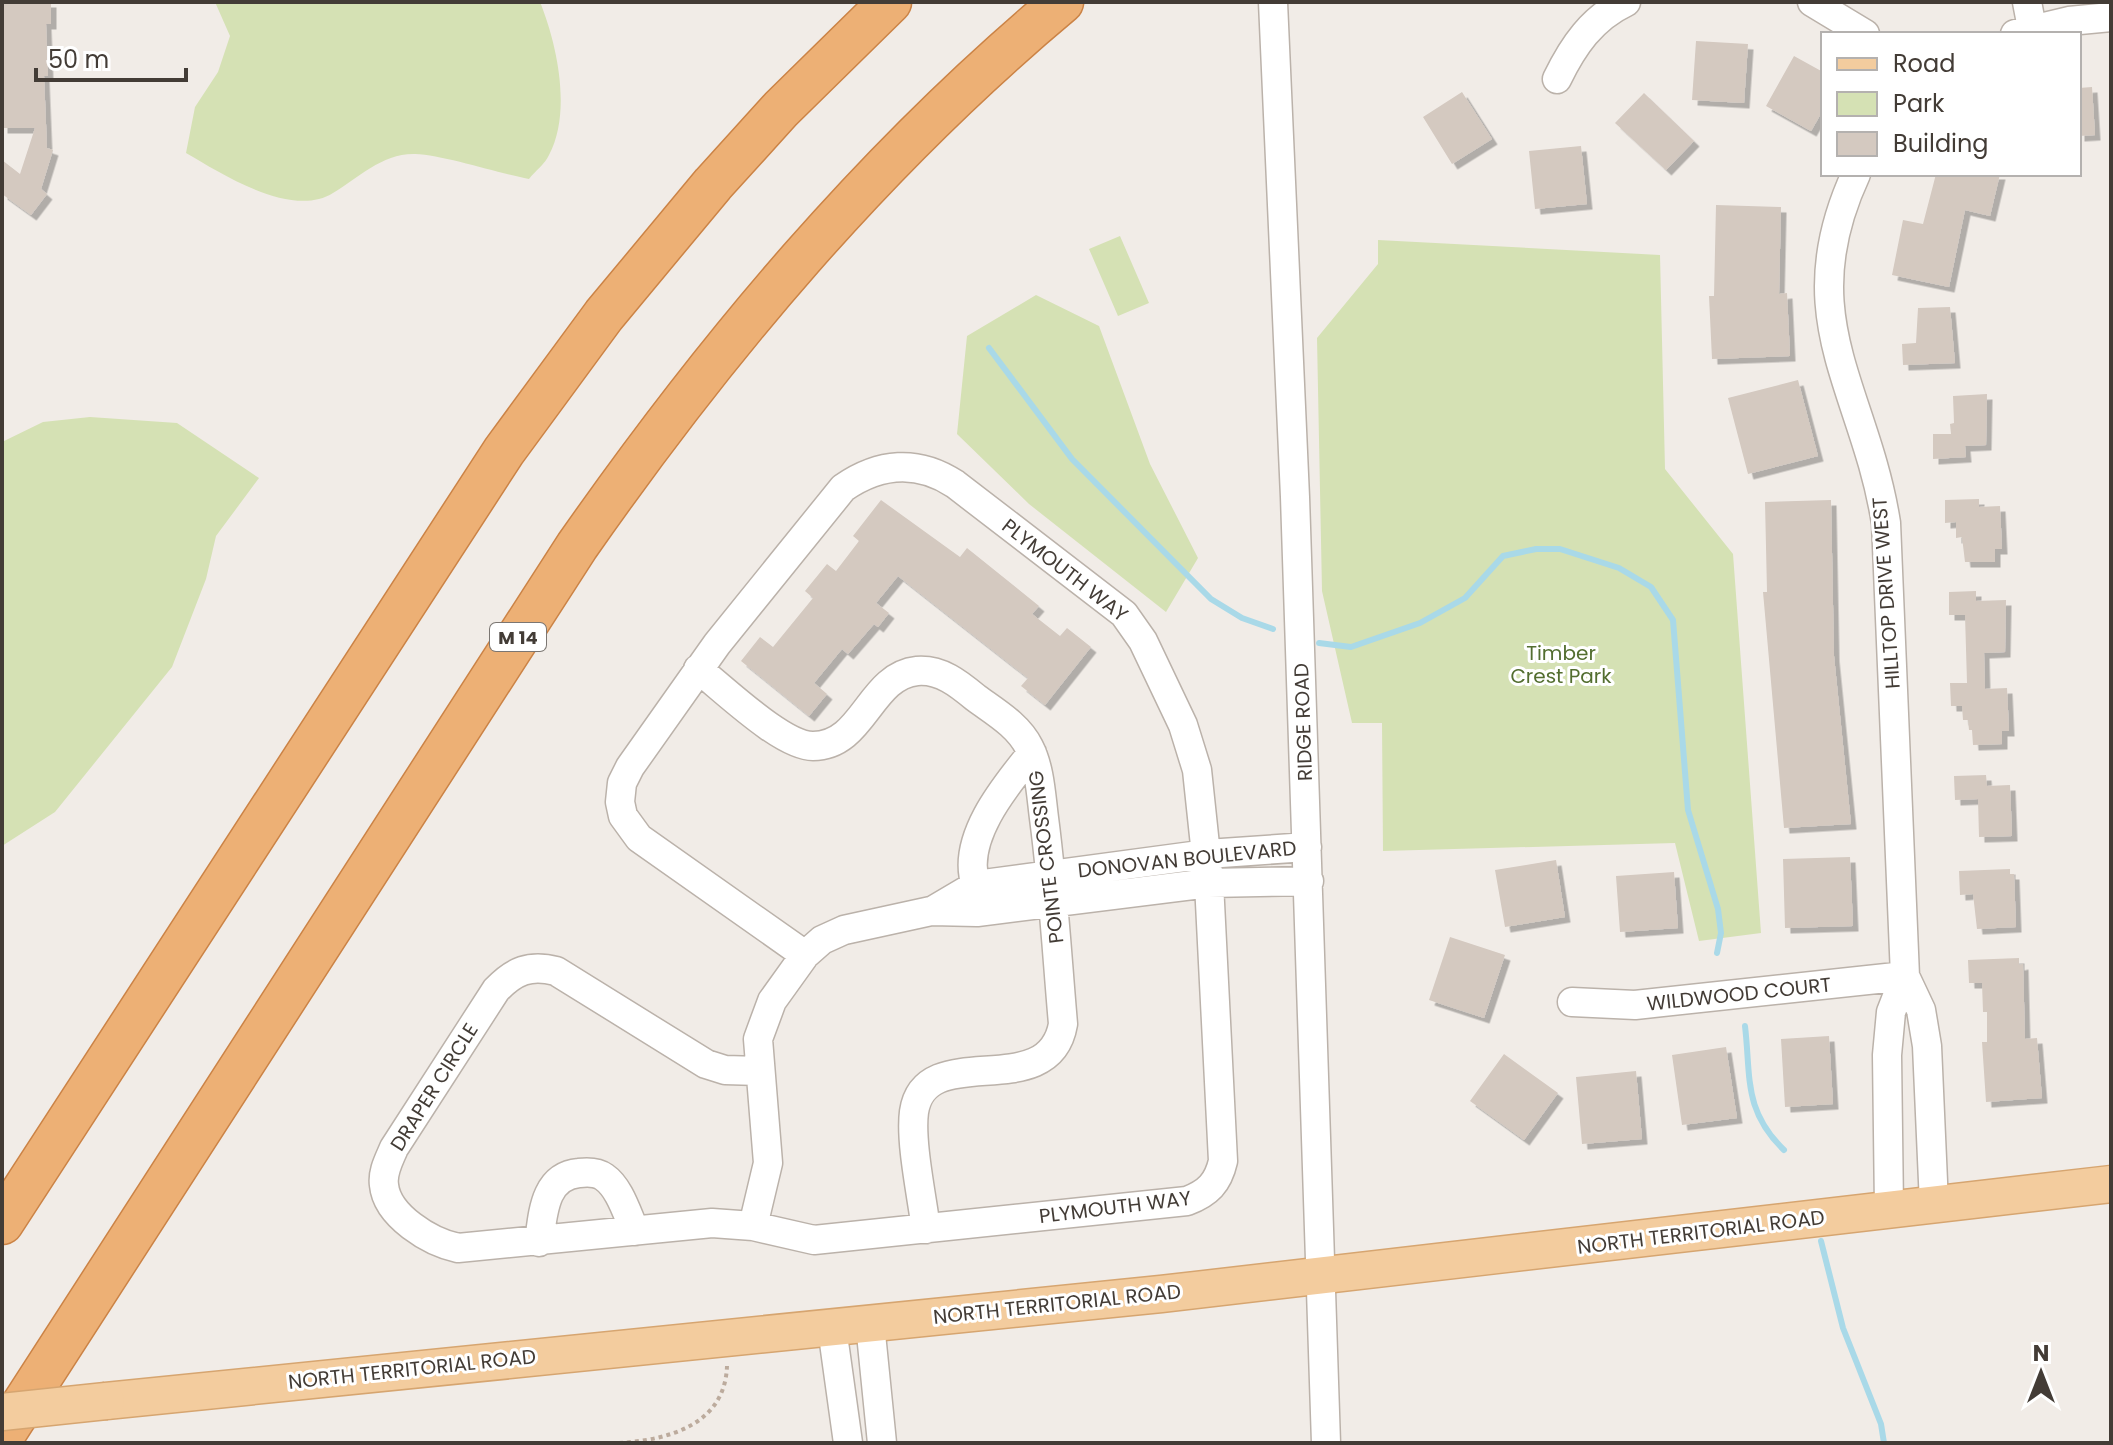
<svg xmlns="http://www.w3.org/2000/svg" width="2113" height="1445" font-family="Poppins,sans-serif">
<style>
.green{fill:#d5e1b4}
.lines{fill:none;stroke-linecap:round;stroke-linejoin:round}
.stream{stroke:#a9d9e8;stroke-width:6}
.building{fill:#d4c9c0;filter:url(#shadow)}
.minor-casing{stroke:#bbb2aa;stroke-width:31}
.major-casing{stroke:#d6a570;stroke-width:39}
.highway-casing{stroke:#cb8346;stroke-width:45}
.path{stroke:#bcab9d;stroke-width:4;stroke-dasharray:4 4;stroke-linecap:butt}
.minor{stroke:#fff;stroke-width:28}
.major{stroke:#f3cc9e;stroke-width:36}
.highway{stroke:#edb075;stroke-width:42}
.major-bridge-casing{stroke:#d6a570;stroke-width:39;stroke-linecap:butt}
.major-bridge{stroke:#f3cc9e;stroke-width:36}
.labels{text-anchor:middle;dominant-baseline:central;stroke-width:6;stroke-linejoin:round;paint-order:stroke}
.shield{fill:#fff;stroke:#7b7672;stroke-width:2}
.shield-label{font-size:18px;font-weight:bold;fill:#433c36}
.street-label{font-size:20px;fill:#433c36;stroke:#fff}
.park-label{font-size:20px;fill:#536e30;stroke:#fff}
</style>
<defs>
<filter id="shadow"><feDropShadow dx="5.5" dy="5.5" stdDeviation="0" flood-color="#0004"/></filter>
</defs>
<rect width="100%" height="100%" fill="#f1ece7"/>
<path class="green" d="M 215,2 L 540,2 C 557,44 572,112 549,155 C 545,164 535,171 529,179 C 497,173 444,155 415,154 C 383,153 358,178 333,193 C 292,219 222,174 186,153 L 195,107 L 218,72 L 230,36 Z
M 1120,236 L 1149,303 L 1118,316 L 1089,249 Z
M 1378,240 L 1660,255 L 1665,469 L 1733,554 L 1761,933 L 1699,941 L 1675,843 L 1383,851 L 1382,723 L 1352,723 L 1322,591 L 1317,338 L 1378,264 Z
M 1036,295 L 1099,326 L 1150,464 L 1198,558 L 1166,612 L 1029,504 L 957,434 L 967,336 Z
M 90,417 L 177,423 L 259,478 L 216,536 L 206,579 L 172,667 L 55,812 L 2,846 L 2,442 L 43,422 Z"/>
<g class="lines">
<path class="stream" d="M 989,348 L 1072,459 L 1211,599 L 1242,618 L 1273,629
M 1319,643 L 1351,647 L 1420,623 L 1465,598 L 1503,556 L 1536,549 L 1560,549 L 1619,568 L 1651,587 L 1673,620 L 1688,810 L 1718,909 L 1721,933 L 1717,953
M 1745,1026 C 1751,1077 1743,1110 1784,1150
M 1821,1241 L 1843,1328 L 1881,1424 L 1884,1443"/>
</g>
<path class="building" d="M 2,2 L 51,2 L 51,24 L 46,24 L 48,76 L 44,76 L 47,148 L 53,150 L 41,189 L 47,194 L 31,215 L 2,194 L 2,160 L 20,174 L 35,128 L 2,128 Z
M 1696,41 L 1748,44 L 1744,103 L 1692,100 Z
M 1794,56 L 1823,72 L 1823,110 L 1811,131 L 1766,106 Z
M 2092,87 L 2095,135 L 2079,136 L 2079,88 Z
M 1462,92 L 1492,139 L 1452,164 L 1423,117 Z
M 1644,93 L 1694,141 L 1666,170 L 1615,123 Z
M 1581,146 L 1587,204 L 1535,209 L 1529,151 Z
M 1936,174 L 2000,174 L 1990,216 L 1965,210 L 1949,287 L 1892,275 L 1903,220 L 1923,224 Z
M 1716,205 L 1781,207 L 1779,294 L 1787,293 L 1790,356 L 1712,359 L 1709,296 L 1714,296 Z
M 1950,307 L 1955,363 L 1903,365 L 1902,344 L 1916,343 L 1918,308 Z
M 1798,380 L 1818,456 L 1748,474 L 1728,398 Z
M 1987,394 L 1986,445 L 1965,446 L 1966,457 L 1933,459 L 1933,434 L 1951,434 L 1950,424 L 1954,423 L 1953,396 Z
M 1979,499 L 1979,507 L 2000,506 L 2002,549 L 1995,549 L 1995,562 L 1965,562 L 1962,537 L 1956,538 L 1956,522 L 1945,523 L 1945,500 Z
M 881,500 L 960,557 L 967,548 L 1039,606 L 1032,614 L 1060,636 L 1067,628 L 1091,647 L 1045,705 L 1021,686 L 1028,678 L 898,576 L 876,603 L 889,613 L 878,627 L 874,624 L 848,654 L 842,649 L 814,683 L 827,694 L 809,716 L 741,661 L 760,637 L 773,647 L 813,598 L 805,591 L 827,564 L 836,571 L 859,541 L 853,536 Z
M 1831,500 L 1834,656 L 1851,824 L 1784,828 L 1763,592 L 1767,592 L 1765,502 Z
M 1976,591 L 1976,601 L 2006,600 L 2005,652 L 1984,653 L 1985,689 L 2007,688 L 2009,731 L 2002,731 L 2002,744 L 1973,745 L 1972,730 L 1969,730 L 1968,720 L 1963,720 L 1962,706 L 1951,706 L 1950,683 L 1967,683 L 1965,615 L 1949,615 L 1949,592 Z
M 1986,775 L 1987,786 L 2010,785 L 2012,836 L 1979,837 L 1978,799 L 1955,800 L 1954,776 Z
M 1850,857 L 1853,926 L 1785,928 L 1783,859 Z
M 1556,860 L 1565,917 L 1505,927 L 1495,870 Z
M 2010,869 L 2010,874 L 2014,874 L 2016,927 L 1977,929 L 1973,894 L 1960,895 L 1959,871 Z
M 1674,872 L 1678,928 L 1620,932 L 1616,876 Z
M 1450,937 L 1505,955 L 1484,1018 L 1429,1000 Z
M 2019,958 L 2019,965 L 2023,964 L 2025,1039 L 2037,1038 L 2042,1098 L 1986,1102 L 1982,1042 L 1987,1042 L 1987,1012 L 1983,1012 L 1982,983 L 1969,983 L 1968,960 Z
M 1829,1036 L 1833,1104 L 1785,1107 L 1781,1039 Z
M 1726,1047 L 1737,1118 L 1682,1125 L 1672,1055 Z
M 1504,1054 L 1558,1093 L 1524,1140 L 1470,1101 Z
M 1636,1071 L 1642,1139 L 1582,1144 L 1576,1077 Z"/>
<g class="lines">
<g class="minor-casing">
<path id="minor" d="M 1273,2 L 1295,497 L 1326,1443
M 1812,2 L 1865,34
M 2027,2 L 2032,28
M 2015,34 L 2069,21 L 2111,17
M 1557,79 C 1573,46 1592,18 1626,2
M 1856,174 C 1789,318 1865,389 1886,523 L 1905,976 L 1921,1010 L 1927,1046 L 1934,1204
M 698,669 C 724,689 782,746 813,746 C 864,746 869,676 917,671 C 941,669 959,684 976,698 C 995,712 1018,725 1029,747 C 1040,768 1041,795 1044,818 C 1053,886 1057,955 1063,1024 C 1049,1106 925,1037 914,1112 C 910,1142 922,1197 926,1229
M 976,885 C 960,840 1005,786 1032,753
M 932,911 L 976,885 L 1207,854 L 1307,847
M 1572,1002 L 1635,1005 L 1905,976
M 759,1071 L 725,1070 L 706,1064 L 556,971 C 530,964 514,971 496,990 L 394,1148 C 389,1160 382,1172 384,1185 C 387,1216 430,1242 458,1248 L 712,1223 L 753,1226 L 814,1240 L 1187,1201 C 1208,1193 1218,1183 1223,1161 L 1209,883 L 1197,770 L 1183,725 L 1143,641 L 1124,614 L 955,484 C 917,459 879,463 843,488 L 717,644 L 630,767 L 622,783 L 620,802 L 623,816 L 639,838 L 805,955
M 1889,1209 L 1887,1055 L 1891,1012 L 1905,976
M 753,1226 L 768,1163 L 758,1039 L 772,1001 L 805,955 L 822,940 L 844,930 L 931,911 L 977,912 L 1209,883 L 1309,881
M 539,1242 C 543,1214 544,1176 579,1173 C 587,1172 597,1172 604,1177 C 620,1188 627,1214 635,1231
M 870,1324 L 882,1443
M 832,1328 L 848,1443"/>
</g>
<g class="major-casing">
<path id="major" d="M 106,1401 L 1161,1294 L 2111,1184"/>
</g>
<g class="highway-casing">
<path id="highway" d="M 2,1223 L 504,451 L 604,315 L 713,184 L 781,109 L 890,2
M 2,1437 L 577,546 C 717,346 874,159 1062,2"/>
</g>
<path class="path" d="M 619,1443 C 668,1440 725,1425 727,1366"/>
<use href="#minor" class="minor"/>
<use href="#major" class="major"/>
<use href="#highway" class="highway"/>
<g class="major-bridge-casing">
<path id="major-bridge" d="M 2,1412 L 106,1401"/>
</g>
<use href="#major-bridge" class="major-bridge"/>
</g>
<g class="labels">
<rect class="shield" x="490" y="623" width="56" height="28" rx="6"/>
<g class="shield-label">
<text x="518" y="637">M 14</text>
</g>
<g class="street-label">
<text transform="translate(1065 570) rotate(38)">PLYMOUTH WAY</text>
<text transform="translate(1886 593) rotate(-94)">HILLTOP DRIVE WEST</text>
<text transform="translate(1303 722) rotate(-92)">RIDGE ROAD</text>
<text transform="translate(1046 857) rotate(-97)">POINTE CROSSING</text>
<text transform="translate(1187 859) rotate(-6)">DONOVAN BOULEVARD</text>
<text transform="translate(1739 994) rotate(-6)">WILDWOOD COURT</text>
<text transform="translate(434 1087) rotate(-58)">DRAPER CIRCLE</text>
<text transform="translate(1115 1207) rotate(-7)">PLYMOUTH WAY</text>
<text transform="translate(1701 1232) rotate(-7)">NORTH TERRITORIAL ROAD</text>
<text transform="translate(1057 1304) rotate(-6)">NORTH TERRITORIAL ROAD</text>
<text transform="translate(412 1369) rotate(-6)">NORTH TERRITORIAL ROAD</text>
</g>
<g class="park-label">
<text x="1561" y="653">Timber<tspan x="1561" dy="23">Crest Park</tspan></text>
</g>
</g>
<rect width="2113" height="1445" fill="none" stroke="#433c36" stroke-width="8"/>
<rect x="1821" y="32" width="260" height="144" fill="#ffffff" stroke="#b4b1af" stroke-width="2"/>
<rect x="1837" y="58" width="40" height="12" fill="#f3cc9e" stroke="#b4b1af" stroke-width="2"/>
<text x="1893" y="72" font-size="24" fill="#433c36">Road</text>
<rect x="1837" y="92" width="40" height="24" fill="#d5e1b4" stroke="#b4b1af" stroke-width="2"/>
<text x="1893" y="112" font-size="24" fill="#433c36">Park</text>
<rect x="1837" y="132" width="40" height="24" fill="#d4c9c0" stroke="#b4b1af" stroke-width="2"/>
<text x="1893" y="152" font-size="24" fill="#433c36">Building</text>
<g transform="translate(2041 1373)" stroke="#ffffff" stroke-width="6" paint-order="stroke">
<path d="M0-6L14 30L0 20L-14 30Z" fill="#433c36"/>
<text y="-12" font-size="22" font-weight="bold" text-anchor="middle" fill="#433c36">N</text>
</g>
<path d="M36 68v12h150v-12" fill="none" stroke="#433c36" stroke-width="4"/>
<text x="48" y="68" font-size="24" fill="#433c36" stroke="#ffffff" stroke-width="6" paint-order="stroke">50 m</text>
</svg>
